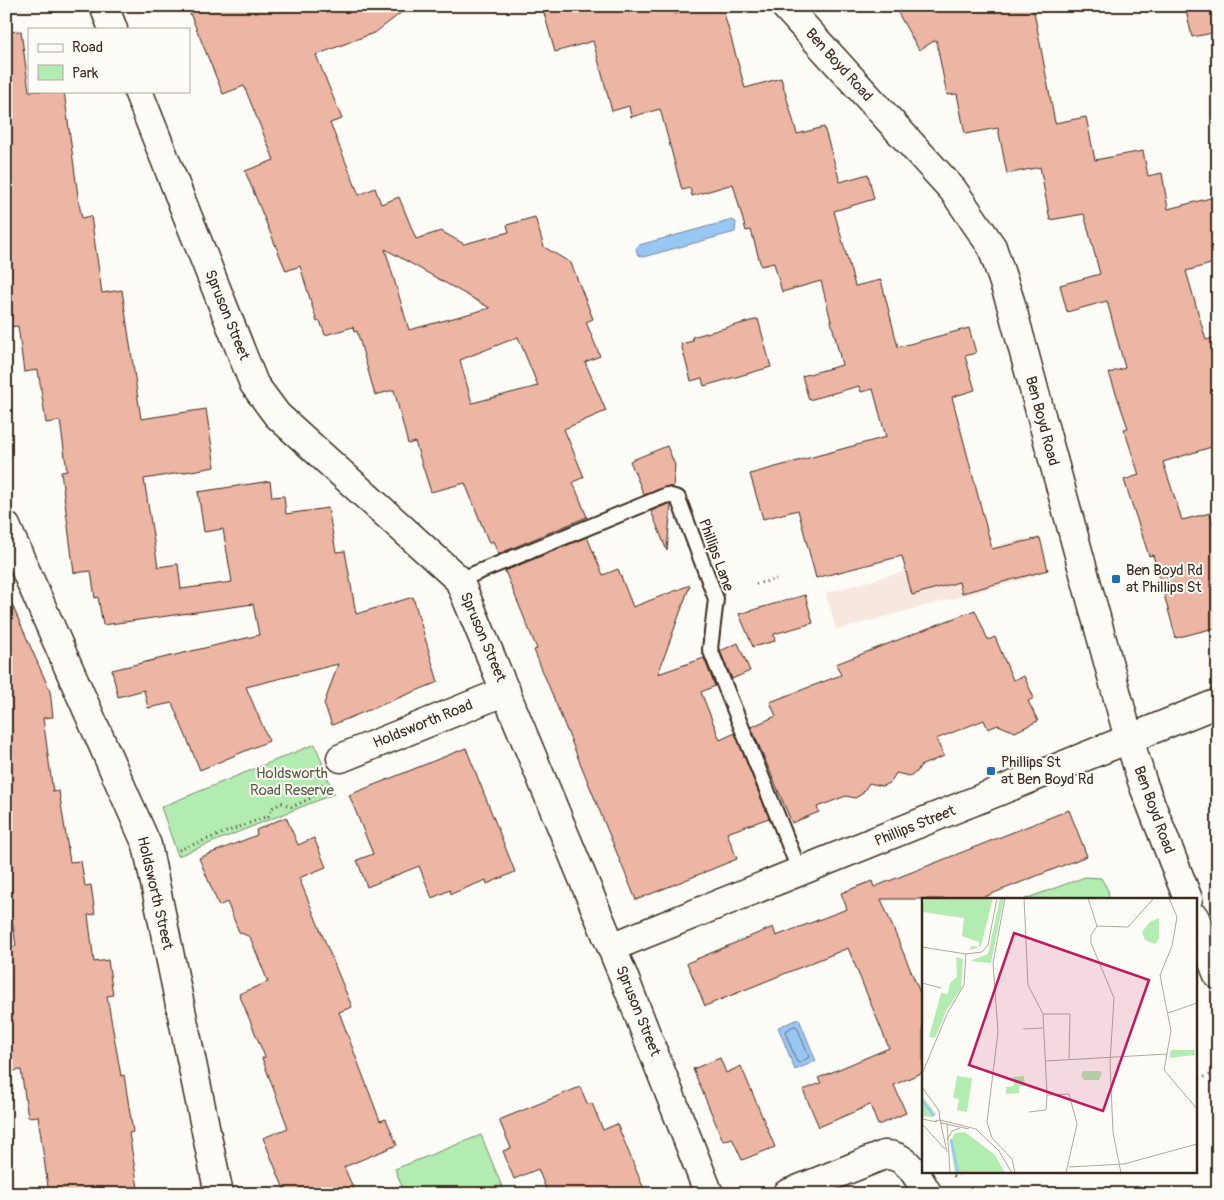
<svg xmlns="http://www.w3.org/2000/svg" width="1224" height="1200" font-family="Pangolin,sans-serif">
<style>
.built{fill:#f8e7de}
.green{fill:#b2ecb0;stroke:#768b67}
.water{fill:#99c7f3;stroke:#73889e}
.lines{fill:none;stroke-linecap:round;stroke-linejoin:round}
.shore{stroke:#616973;stroke-width:1}
.building{fill:#edb5a3;stroke:#3b2a1e;fill-rule:evenodd}
.lane-casing{stroke:#3b2a1e;stroke-width:18}
.street-casing{stroke:#3b2a1e;stroke-width:31}
.secondary-casing{stroke:#3b2a1e;stroke-width:31}
.path{stroke:#3b2a1e;stroke-width:3;stroke-dasharray:1 4;stroke-linecap:butt}
.lane{stroke:#fdfcf7;stroke-width:14}
.street{stroke:#fdfcf7;stroke-width:28}
.secondary{stroke:#fdfcf7;stroke-width:28}
.poi-dot{fill:#1f6fb2;stroke:#fdfcf7;stroke-width:2}
.labels{text-anchor:middle;dominant-baseline:central;stroke-width:4;stroke-linejoin:round;paint-order:stroke}
.street-label{font-size:15px;fill:#3b2a1e;stroke:#fdfcf7}
.poi-label{font-size:15px;fill:#3b2a1e;stroke:#fdfcf7;text-anchor:start}
.park-label{font-size:15px;fill:#595a42;stroke:#fdfcf7}
.inset-river{fill:none;stroke:#99c7f3;stroke-width:2.5}
.inset-road{fill:none;stroke:#afa8a0;stroke-width:1}
.view{fill:#c2185b;fill-opacity:0.15;stroke:#c2185b;stroke-width:2.5}
.inset-edge{fill:none;stroke:#3b2a1e;stroke-width:2.5}
</style>
<rect width="100%" height="100%" fill="#fdfcf7"/>
<filter id="ink" filterUnits="userSpaceOnUse"><feTurbulence type="fractalNoise" baseFrequency=".02" numOctaves="2"/><feDisplacementMap in="SourceGraphic" scale="10" xChannelSelector="R" yChannelSelector="G"/><feConvolveMatrix kernelMatrix="1 2 1 2 8 2 1 2 1" color-interpolation-filters="sRGB"/></filter>
<g filter="url(#ink)">
<path class="built" d="M 1025,538 L 1036,576 L 836,630 L 826,593 Z"/>
<path class="green" d="M 315,744 L 334,794 L 178,856 L 161,807 Z
M 1085,877 L 1101,878 L 1108,890 L 1109,899 L 1025,899 Z
M 481,1135 L 505,1194 L 405,1194 L 395,1169 Z"/>
<path class="water" d="M 732,220 L 736,222 L 735,232 L 643,257 L 638,255 L 636,249 L 639,245 Z
M 799,1019 L 816,1061 L 795,1070 L 778,1027 Z"/>
<g class="lines">
<path class="shore" d="M 794,1026 L 797,1027 L 809,1057 L 800,1063 L 797,1062 L 785,1032 Z"/>
</g>
<path class="building" d="M 187,6 L 410,6 L 376,32 L 316,55 L 342,119 L 330,123 L 359,195 L 375,188 L 381,204 L 399,197 L 416,239 L 441,231 L 464,244 L 509,232 L 507,225 L 535,217 L 544,247 L 571,263 L 593,319 L 586,322 L 600,356 L 585,362 L 606,411 L 564,429 L 584,477 L 573,482 L 587,517 L 498,554 L 493,541 L 489,543 L 465,483 L 431,492 L 415,442 L 408,444 L 394,390 L 375,395 L 357,331 L 354,332 L 353,327 L 325,335 L 320,321 L 317,322 L 300,266 L 286,271 L 245,171 L 274,160 L 244,86 L 223,94 ZM 385,249 L 490,308 L 409,330 ZM 518,337 L 538,386 L 472,403 L 460,360 Z
M 542,6 L 673,6 L 675,14 L 704,6 L 722,6 L 745,88 L 781,78 L 797,134 L 824,127 L 840,182 L 868,174 L 874,199 L 834,211 L 855,286 L 881,280 L 898,347 L 969,328 L 976,353 L 965,356 L 975,390 L 952,397 L 992,549 L 1040,538 L 1048,570 L 962,593 L 959,582 L 912,595 L 902,556 L 816,578 L 798,510 L 763,519 L 750,474 L 886,437 L 873,389 L 861,392 L 859,386 L 809,400 L 802,376 L 842,365 L 821,281 L 782,292 L 774,263 L 761,266 L 751,230 L 746,231 L 733,184 L 692,196 L 690,188 L 682,190 L 660,109 L 631,117 L 629,106 L 612,111 L 593,41 L 555,52 Z
M 894,6 L 1033,6 L 1055,123 L 1086,117 L 1095,160 L 1143,151 L 1148,176 L 1162,173 L 1168,209 L 1218,196 L 1218,262 L 1186,271 L 1206,340 L 1213,338 L 1218,352 L 1218,445 L 1163,462 L 1182,520 L 1210,513 L 1218,542 L 1218,627 L 1176,638 L 1153,555 L 1149,556 L 1124,480 L 1139,475 L 1124,429 L 1128,428 L 1109,373 L 1125,368 L 1107,301 L 1067,312 L 1060,285 L 1100,274 L 1084,214 L 1050,220 L 1040,167 L 1007,174 L 998,128 L 965,134 L 957,94 L 947,95 L 936,40 L 919,50 Z
M 1185,6 L 1218,6 L 1218,32 L 1192,37 Z
M 21,31 L 29,91 L 64,91 L 79,204 L 82,218 L 91,216 L 102,293 L 122,290 L 141,419 L 206,409 L 215,467 L 144,479 L 158,567 L 178,564 L 181,589 L 232,582 L 223,529 L 204,532 L 198,492 L 270,481 L 272,497 L 284,496 L 286,514 L 328,508 L 336,552 L 345,551 L 356,614 L 413,597 L 438,682 L 332,725 L 324,704 L 338,664 L 246,687 L 269,741 L 200,770 L 172,703 L 148,708 L 144,690 L 118,697 L 112,670 L 259,635 L 253,604 L 103,625 L 98,597 L 95,598 L 91,571 L 74,573 L 61,472 L 67,471 L 60,421 L 46,423 L 38,370 L 24,372 L 18,326 L 6,327 L 6,32 Z
M 758,319 L 771,367 L 704,386 L 702,378 L 691,381 L 681,344 L 693,341 L 692,337 Z
M 667,446 L 675,465 L 673,487 L 664,487 L 644,495 L 630,461 Z
M 668,504 L 671,505 L 667,551 L 651,511 Z
M 587,537 L 603,575 L 618,569 L 633,607 L 690,585 L 658,674 L 704,658 L 715,686 L 701,692 L 720,740 L 735,733 L 769,818 L 727,833 L 737,859 L 636,900 L 550,689 L 534,650 L 537,649 L 505,571 Z
M 6,591 L 50,691 L 53,717 L 43,718 L 53,792 L 59,791 L 70,862 L 81,861 L 85,886 L 91,885 L 95,914 L 88,915 L 94,962 L 108,960 L 113,995 L 107,996 L 121,1076 L 124,1075 L 133,1132 L 129,1133 L 139,1194 L 49,1194 L 38,1116 L 28,1117 L 21,1070 L 6,1072 L 6,947 L 16,946 L 6,878 Z
M 805,595 L 813,623 L 774,634 L 775,641 L 753,647 L 739,614 Z
M 975,610 L 988,640 L 995,637 L 1013,680 L 1024,676 L 1034,698 L 1028,701 L 1038,721 L 1015,732 L 998,725 L 988,729 L 984,720 L 936,739 L 944,756 L 920,766 L 917,772 L 909,776 L 896,773 L 890,783 L 882,786 L 869,783 L 862,794 L 855,798 L 846,796 L 817,807 L 819,812 L 792,823 L 751,727 L 776,716 L 770,702 L 841,675 L 836,664 Z
M 738,643 L 750,671 L 732,679 L 720,651 Z
M 466,748 L 515,872 L 487,884 L 486,880 L 451,894 L 450,890 L 432,898 L 419,866 L 367,887 L 357,860 L 373,854 L 349,795 Z
M 1069,810 L 1087,856 L 979,899 L 881,899 L 923,1000 L 923,1072 L 894,1085 L 906,1113 L 878,1125 L 870,1105 L 819,1127 L 803,1090 L 821,1083 L 818,1078 L 889,1048 L 848,948 L 705,1006 L 687,963 L 773,927 L 776,936 L 847,909 L 841,893 L 872,881 L 874,887 Z
M 286,817 L 298,845 L 314,838 L 326,867 L 299,878 L 352,1007 L 339,1012 L 380,1121 L 386,1119 L 397,1145 L 344,1167 L 356,1194 L 286,1194 L 263,1138 L 288,1128 L 262,1058 L 265,1057 L 239,994 L 268,982 L 250,937 L 239,932 L 227,902 L 219,906 L 199,858 L 257,835 L 256,830 Z
M 720,1058 L 726,1073 L 741,1066 L 775,1147 L 742,1160 L 732,1138 L 723,1141 L 693,1069 Z
M 580,1087 L 588,1105 L 592,1103 L 603,1130 L 617,1124 L 646,1194 L 548,1194 L 538,1169 L 514,1179 L 503,1151 L 511,1148 L 499,1120 Z"/>
<g class="lines">
<g class="lane-casing">
<path id="lane" d="M 459,580 L 667,495 L 678,498 L 716,599 L 710,649 L 800,872"/>
</g>
<g class="street-casing">
<path id="street" d="M 104,6 L 113,29
M 138,91 L 254,384 L 277,415 L 459,580 L 623,975 L 709,1194
M 6,526 L 147,845 L 219,1194
M 341,758 L 506,691
M 612,947 L 1218,703
M 787,1194 L 884,1155 C 907,1154 917,1176 928,1194"/>
</g>
<g class="secondary-casing">
<path id="secondary" d="M 785,6 L 953,190 L 992,247 L 1010,301 L 1129,739 L 1143,784 L 1188,899
M 1195,918 L 1218,975"/>
</g>
<path class="path" d="M 756,584 L 776,579
M 179,850 L 268,816 L 272,808 L 282,803 L 292,807 L 313,797 L 325,781
M 1195,1081 L 1212,1074
M 953,1176 L 966,1171"/>
<use href="#lane" class="lane"/>
<use href="#street" class="street"/>
<use href="#secondary" class="secondary"/>
</g>
</g>
<g class="poi-dot">
<rect x="1111" y="574" width="10" height="10" rx="2.5"/>
<rect x="986" y="766" width="10" height="10" rx="2.5"/>
</g>
<g class="labels">
<g class="street-label">
<text transform="translate(839 65) rotate(48)">Ben Boyd Road</text>
<text transform="translate(227 315) rotate(68)">Spruson Street</text>
<text transform="translate(1042 421) rotate(75)">Ben Boyd Road</text>
<text transform="translate(716 555) rotate(70)">Phillips Lane</text>
<text transform="translate(483 637) rotate(67)">Spruson Street</text>
<text transform="translate(423 724) rotate(-22)">Holdsworth Road</text>
<text transform="translate(1154 810) rotate(70)">Ben Boyd Road</text>
<text transform="translate(915 826) rotate(-22)">Phillips Street</text>
<text transform="translate(155 893) rotate(77)">Holdsworth Street</text>
<text transform="translate(638 1011) rotate(68)">Spruson Street</text>
</g>
<g class="poi-label">
<text x="1126" y="570">Ben Boyd Rd<tspan x="1126" dy="17">at Phillips St</tspan></text>
<text x="1001" y="762">Phillips St<tspan x="1001" dy="17">at Ben Boyd Rd</tspan></text>
</g>
<g class="park-label">
<text x="292" y="773">Holdsworth<tspan x="292" dy="17">Road Reserve</tspan></text>
</g>
</g>
<g transform="translate(922 898)">
<rect width="275" height="275" fill="#fdfcf7"/>
<path d="M 2,0 L 71,0 L 59,48 L 48,52 L 49,48 L 57,49 L 57,44 L 40,38 L 42,20 L 1,14 L 0,19 ZM 78,0 L 82,0 L 69,65 L 48,63 L 66,56 ZM 237,20 L 237,41 L 233,46 L 223,42 L 220,34 L 228,24 ZM 34,59 L 41,61 L 39,91 L 25,111 L 13,140 L 7,139 L 19,95 L 26,96 L 28,85 L 35,79 ZM 249,152 L 272,152 L 273,157 L 247,160 ZM 161,173 L 178,173 L 180,175 L 177,182 L 162,182 L 159,178 ZM 35,178 L 50,180 L 45,214 L 35,212 L 37,201 L 31,200 ZM 102,178 L 103,188 L 97,188 L 97,195 L 84,196 L 84,189 L 92,188 L 91,179 ZM 0,198 L 14,216 L 10,219 L 0,218 ZM 43,234 L 73,257 L 83,275 L 33,275 L 28,244 L 33,235 Z" fill="#b2ecb0"/>
<path class="inset-river" d="M 0,202 L 12,218M 29,241 L 36,275"/>
<path class="inset-road" d="M 83,0 L 71,65 L 76,134 L 65,224 L 70,240 L 90,261 L 93,275M 102,0 L 106,87 L 121,116 L 125,197 L 147,196 L 155,226 L 144,275M 166,0 L 175,28M 247,0 L 255,19 L 250,48 L 238,77 L 249,133 L 242,172 L 275,211M 175,28 L 169,37 L 169,45 L 192,100 L 188,165 L 191,234 L 199,275M 175,28 L 206,29 L 232,0M 0,49 L 44,56 L 60,54 L 66,47 L 75,0M 0,85 L 19,90M 246,115 L 275,105M 121,116 L 148,116 L 147,161M 101,131 L 122,130M 124,163 L 245,156M 0,176 L 25,116 L 42,87 L 44,56M 0,189 L 17,213 L 18,222 L 13,223M 107,214 L 124,212 L 125,197M 0,221 L 15,224M 19,225 L 47,231M 25,225 L 28,275M 0,226 L 23,251M 25,242 L 30,233 L 38,230M 25,254 L 18,222 L 54,231 L 77,253 L 90,275M 147,269 L 202,266 L 275,246"/>
<path class="view" d="M 92,35 L 227,82 L 181,213 L 47,167 Z"/>
<rect width="275" height="275" class="inset-edge"/>
</g>
<rect width="1224" height="1200" fill="none" stroke="#fdfcf7" stroke-width="25"/>
<rect x="12" y="12" width="1199" height="1175" fill="none" stroke="#3b2a1e" stroke-width="2" filter="url(#ink)"/>
<rect x="28" y="28" width="162" height="65" fill="#fdfcf7" stroke="#afa8a0"/>
<rect x="38" y="44" width="25" height="8" fill="#fdfcf7" stroke="#afa8a0"/>
<text x="72" y="52" font-size="15" fill="#3b2a1e">Road</text>
<rect x="38" y="65" width="25" height="15" fill="#b2ecb0" stroke="#afa8a0"/>
<text x="72" y="78" font-size="15" fill="#3b2a1e">Park</text>
</svg>
